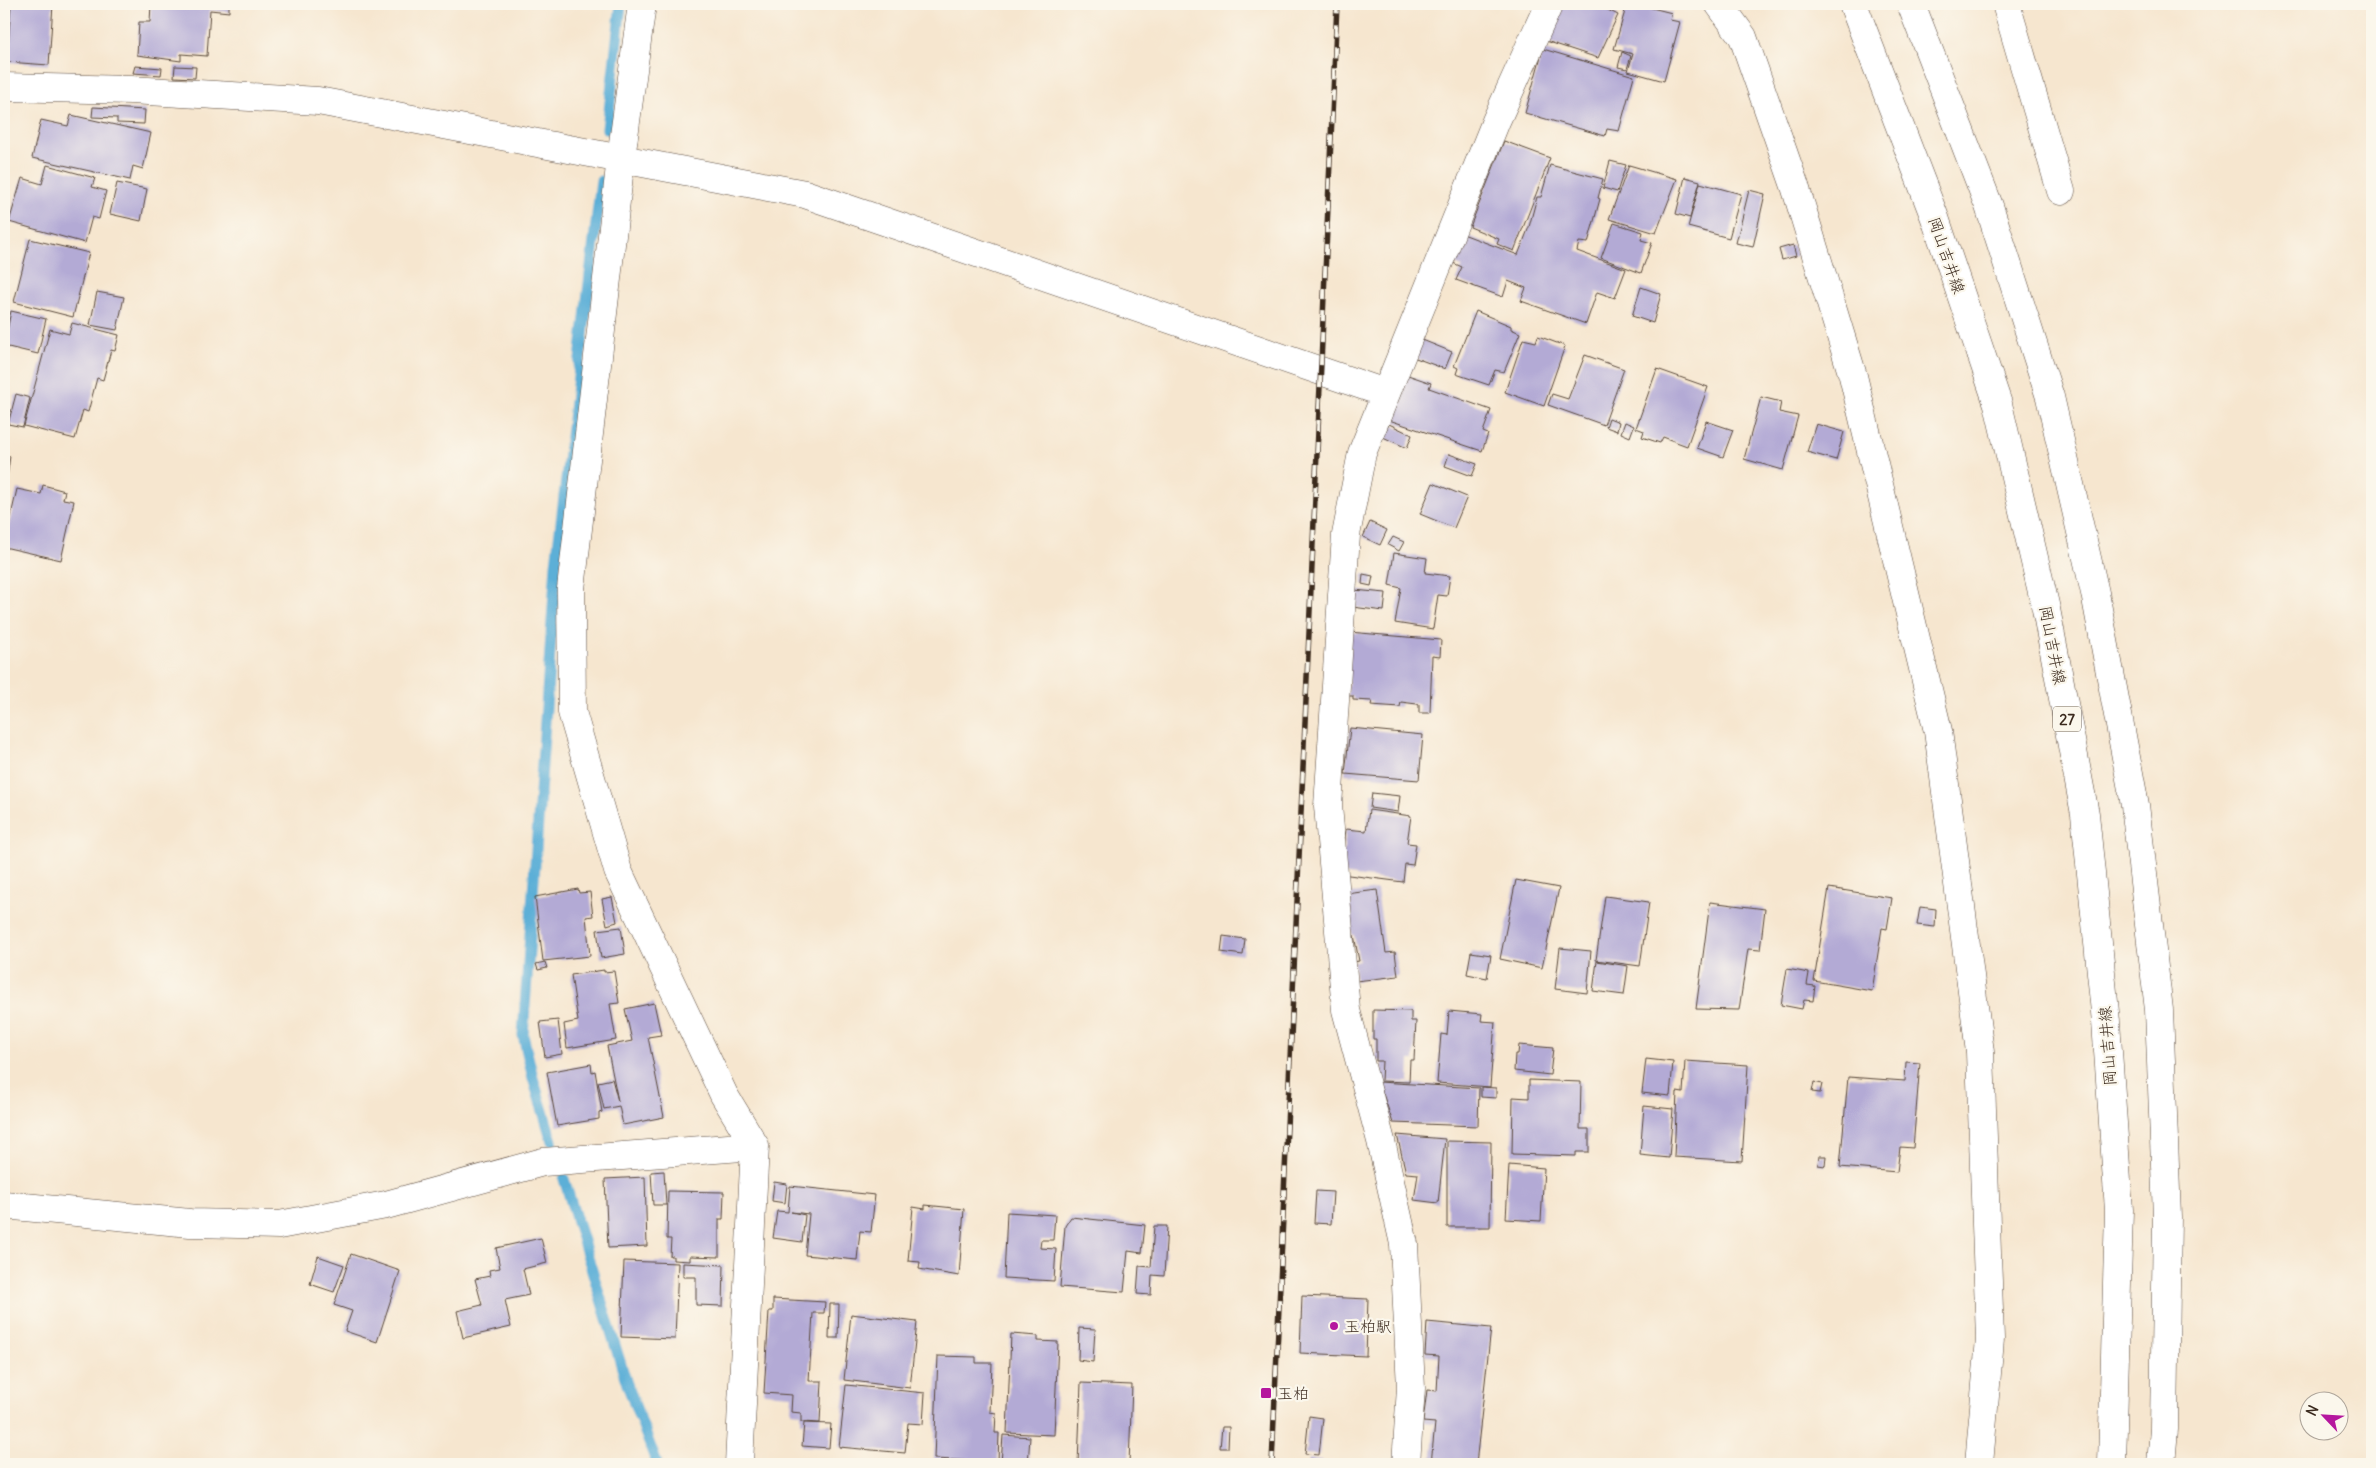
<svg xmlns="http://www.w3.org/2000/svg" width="2376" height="1468" font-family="Delius,'Klee One',sans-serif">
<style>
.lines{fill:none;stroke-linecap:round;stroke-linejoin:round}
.stream{stroke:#5bafd7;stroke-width:11}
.building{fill:#b3aad5}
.minor-casing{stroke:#574639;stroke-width:29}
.primary-casing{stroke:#574639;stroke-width:29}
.minor{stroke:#fff;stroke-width:28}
.primary{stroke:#fff;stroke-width:28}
.rail-casing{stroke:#3b2a1e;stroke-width:5.5}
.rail{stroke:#fbf7ec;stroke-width:4;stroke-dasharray:11;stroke-linecap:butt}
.poi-dot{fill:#b5179e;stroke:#fbf7ec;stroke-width:2}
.labels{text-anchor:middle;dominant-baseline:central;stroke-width:4.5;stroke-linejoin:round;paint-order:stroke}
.shield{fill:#fbf7ec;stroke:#75685c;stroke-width:1}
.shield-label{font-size:15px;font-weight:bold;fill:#3b2a1e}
.street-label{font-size:16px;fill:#3b2a1e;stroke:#fbf7ec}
.poi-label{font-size:16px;fill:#3b2a1e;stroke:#fbf7ec;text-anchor:start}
</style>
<rect width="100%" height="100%" fill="#fbf7ec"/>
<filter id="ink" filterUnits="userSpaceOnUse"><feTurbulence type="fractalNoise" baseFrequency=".02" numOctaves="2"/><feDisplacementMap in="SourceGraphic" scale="10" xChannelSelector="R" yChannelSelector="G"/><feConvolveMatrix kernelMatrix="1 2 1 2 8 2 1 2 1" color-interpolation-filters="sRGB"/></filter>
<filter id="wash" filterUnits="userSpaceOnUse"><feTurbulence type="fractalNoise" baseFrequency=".0096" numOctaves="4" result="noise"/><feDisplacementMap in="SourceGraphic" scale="20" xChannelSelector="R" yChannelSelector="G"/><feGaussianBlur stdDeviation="1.12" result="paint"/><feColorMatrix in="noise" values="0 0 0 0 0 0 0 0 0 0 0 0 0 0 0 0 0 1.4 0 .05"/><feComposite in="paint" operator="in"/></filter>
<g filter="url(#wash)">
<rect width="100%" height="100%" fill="#f6e6cf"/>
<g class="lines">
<path class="stream" d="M 607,129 L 621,4
M 552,1141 L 533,1078 L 523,1035 L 556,565 L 601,181
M 564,1179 L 627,1384 L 657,1464"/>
</g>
<g id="blocks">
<path class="building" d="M 11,4 L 53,4 L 49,65 L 7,62 Z
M 151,4 L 229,4 L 229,12 L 210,10 L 207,56 L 181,54 L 181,61 L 137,55 L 139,22 L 150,22 Z
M 1563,4 L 1609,4 L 1606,9 L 1618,15 L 1598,58 L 1546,41 Z
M 1627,4 L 1636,4 L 1672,13 L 1670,20 L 1680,22 L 1664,81 L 1628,71 L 1633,54 L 1614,49 Z
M 1543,49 L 1634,76 L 1619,131 L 1607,129 L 1605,136 L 1525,113 Z
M 1622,52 L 1631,56 L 1627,69 L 1618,67 Z
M 135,66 L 162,68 L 161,75 L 133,73 Z
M 175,66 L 196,67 L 195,78 L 174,77 Z
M 93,107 L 145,110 L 144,124 L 117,123 L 117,118 L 92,117 Z
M 71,115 L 151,133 L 143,169 L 133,166 L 130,180 L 32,158 L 41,120 L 68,126 Z
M 1504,141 L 1550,158 L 1514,251 L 1497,244 L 1499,239 L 1470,227 Z
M 1610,161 L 1626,165 L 1617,192 L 1603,188 Z
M 47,165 L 95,178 L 92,187 L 106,191 L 99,219 L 92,217 L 85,243 L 9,222 L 22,178 L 42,184 Z
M 1550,165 L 1603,179 L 1598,198 L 1600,199 L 1588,243 L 1579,242 L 1577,251 L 1626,269 L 1615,298 L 1597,292 L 1586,324 L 1521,301 L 1526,288 L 1508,281 L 1503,297 L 1456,280 L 1462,267 L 1453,263 L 1463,234 L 1518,255 L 1529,227 L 1537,197 L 1541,197 Z
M 1629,165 L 1677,179 L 1656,233 L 1609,219 Z
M 1685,177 L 1700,181 L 1690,218 L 1676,214 Z
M 117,183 L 147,189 L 141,221 L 110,214 Z
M 1700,183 L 1741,194 L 1729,238 L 1688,227 Z
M 1749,190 L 1765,194 L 1753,247 L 1736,243 Z
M 1614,223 L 1643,232 L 1641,240 L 1652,243 L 1641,273 L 1601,258 Z
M 30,239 L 89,253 L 73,317 L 14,302 Z
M 1793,245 L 1796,256 L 1782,260 L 1779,249 Z
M 1641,287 L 1661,294 L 1653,323 L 1632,316 Z
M 97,292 L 124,297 L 117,330 L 90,325 Z
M 11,311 L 46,319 L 38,354 L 4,346 Z
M 1476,311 L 1511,326 L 1511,329 L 1520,333 L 1504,372 L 1495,370 L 1489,385 L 1456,374 L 1458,368 L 1454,366 Z
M 72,323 L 119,335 L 115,351 L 111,350 L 103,380 L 97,378 L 88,412 L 83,410 L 75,439 L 24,426 L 50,329 L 69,334 Z
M 1538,336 L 1565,346 L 1544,406 L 1505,392 L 1523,339 L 1536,342 Z
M 1420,339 L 1452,352 L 1445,369 L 1413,357 Z
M 1585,355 L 1624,369 L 1604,425 L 1548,405 L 1552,394 L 1568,399 Z
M 1657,369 L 1708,387 L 1687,446 L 1663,437 L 1660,443 L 1642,437 L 1644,431 L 1636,428 Z
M 1405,374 L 1431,383 L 1429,388 L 1491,410 L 1483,432 L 1488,434 L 1482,451 L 1389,420 Z
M 16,394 L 30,398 L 23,427 L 8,424 Z
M 1761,397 L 1781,402 L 1779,412 L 1798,416 L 1783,470 L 1744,459 Z
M 1609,418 L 1619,422 L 1617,431 L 1606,427 Z
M 1706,421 L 1733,430 L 1723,457 L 1697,448 Z
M 1625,422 L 1634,426 L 1630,437 L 1621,433 Z
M 1389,424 L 1412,435 L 1407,448 L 1383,437 Z
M 1816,424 L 1844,432 L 1836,460 L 1807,452 Z
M 1449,454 L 1477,464 L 1472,476 L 1445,466 Z
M 4,455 L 10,456 L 5,492 L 4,491 Z
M 1433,483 L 1467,497 L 1454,528 L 1420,514 Z
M 43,485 L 65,491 L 63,499 L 74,501 L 61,560 L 4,547 L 17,489 L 41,494 Z
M 1370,522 L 1387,530 L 1380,545 L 1363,537 Z
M 1393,537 L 1404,542 L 1399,551 L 1388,545 Z
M 1394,553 L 1427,558 L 1425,573 L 1450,576 L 1447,596 L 1438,595 L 1433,629 L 1395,623 L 1401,588 L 1389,585 Z
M 1363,574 L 1373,576 L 1371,586 L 1362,584 Z
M 1354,590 L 1386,593 L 1384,611 L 1352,607 Z
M 1349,632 L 1441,640 L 1440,657 L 1432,656 L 1430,713 L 1419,713 L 1419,705 L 1417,704 L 1401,702 L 1400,707 L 1371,705 L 1372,701 L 1353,700 L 1353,696 L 1348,696 Z
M 1350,728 L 1423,735 L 1419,780 L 1345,774 Z
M 1372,793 L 1400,796 L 1398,812 L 1370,808 Z
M 1369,810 L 1411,816 L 1407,843 L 1416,844 L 1413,865 L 1405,864 L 1403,882 L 1341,874 L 1346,829 L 1366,831 Z
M 1516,880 L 1559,888 L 1542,968 L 1500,959 Z
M 1829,888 L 1892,898 L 1887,929 L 1882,928 L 1872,991 L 1814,981 Z
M 578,889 L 579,893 L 590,892 L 593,916 L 586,917 L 590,956 L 543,961 L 535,897 Z
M 1377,890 L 1386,953 L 1395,952 L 1398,976 L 1356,981 L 1353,962 L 1359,961 L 1354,935 L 1352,935 L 1346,894 Z
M 1605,896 L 1649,902 L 1640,966 L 1596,960 Z
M 612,897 L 617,922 L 607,925 L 602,899 Z
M 1710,902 L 1765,909 L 1760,950 L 1748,949 L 1739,1010 L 1696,1009 Z
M 1920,907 L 1936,909 L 1935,927 L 1917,925 Z
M 621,927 L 625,954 L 601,958 L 597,930 Z
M 1223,936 L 1245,939 L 1243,955 L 1221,952 Z
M 1560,948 L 1591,951 L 1587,993 L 1555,989 Z
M 1471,952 L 1491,955 L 1487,978 L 1467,974 Z
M 1597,961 L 1628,966 L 1624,995 L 1593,991 Z
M 545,962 L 547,968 L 538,970 L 536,964 Z
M 1787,969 L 1809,973 L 1807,985 L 1815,986 L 1813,1001 L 1804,1000 L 1802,1009 L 1781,1005 Z
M 604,970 L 604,972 L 614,971 L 619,1003 L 610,1004 L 616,1040 L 567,1048 L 564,1024 L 578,1021 L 571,975 Z
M 654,1003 L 661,1035 L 648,1037 L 664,1117 L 623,1125 L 619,1106 L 604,1109 L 598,1082 L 612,1079 L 618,1101 L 607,1046 L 632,1041 L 625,1009 Z
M 1373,1010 L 1411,1011 L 1411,1021 L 1416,1021 L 1414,1060 L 1410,1060 L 1409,1082 L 1381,1081 L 1382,1061 L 1376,1061 L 1376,1039 L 1373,1039 Z
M 1449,1011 L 1482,1014 L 1481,1021 L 1495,1022 L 1490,1087 L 1437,1083 L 1441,1034 L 1447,1035 Z
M 558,1020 L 562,1054 L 545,1057 L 540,1022 Z
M 1519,1045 L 1553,1048 L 1550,1075 L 1514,1071 L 1515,1054 L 1518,1054 Z
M 1646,1059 L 1673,1062 L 1670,1096 L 1642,1093 Z
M 1685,1061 L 1748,1065 L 1742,1161 L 1674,1157 L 1677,1092 L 1683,1093 Z
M 1906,1062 L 1920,1063 L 1913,1148 L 1900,1147 L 1897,1172 L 1840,1167 L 1848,1077 L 1905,1081 Z
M 591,1064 L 592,1072 L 595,1071 L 602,1112 L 599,1113 L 599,1119 L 557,1126 L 547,1072 Z
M 1529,1080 L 1581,1082 L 1580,1129 L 1589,1129 L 1589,1152 L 1576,1152 L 1576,1156 L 1512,1154 L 1513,1097 L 1529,1098 Z
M 1379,1082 L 1479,1088 L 1478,1126 L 1393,1123 Z
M 1814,1082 L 1822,1084 L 1820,1093 L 1812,1092 Z
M 1481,1087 L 1496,1088 L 1496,1098 L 1481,1097 Z
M 1644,1106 L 1673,1109 L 1669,1158 L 1640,1155 Z
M 1397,1135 L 1445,1139 L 1438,1203 L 1414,1200 L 1418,1174 L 1406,1173 Z
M 1447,1141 L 1491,1142 L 1490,1227 L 1447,1227 Z
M 1819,1156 L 1826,1156 L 1825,1166 L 1818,1165 Z
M 1509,1165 L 1544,1168 L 1541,1221 L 1506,1219 Z
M 664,1171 L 666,1205 L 653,1205 L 651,1172 Z
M 645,1177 L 647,1246 L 608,1248 L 605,1179 Z
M 774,1182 L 787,1184 L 785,1203 L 772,1201 Z
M 790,1186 L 875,1195 L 871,1232 L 860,1231 L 857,1260 L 805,1255 L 809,1214 L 791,1212 L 805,1215 L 802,1242 L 773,1238 L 777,1211 L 788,1212 Z
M 668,1191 L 724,1192 L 723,1219 L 719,1219 L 719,1257 L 690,1256 L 690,1261 L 673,1260 L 673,1256 L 670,1256 L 671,1239 L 667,1239 Z
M 1316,1191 L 1333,1192 L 1331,1224 L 1314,1223 Z
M 925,1205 L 964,1209 L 959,1276 L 919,1269 L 920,1262 L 908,1261 L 913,1207 L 925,1209 Z
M 1007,1212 L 1055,1215 L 1053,1240 L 1041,1240 L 1040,1248 L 1056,1249 L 1054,1281 L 1004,1278 Z
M 1071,1217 L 1145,1225 L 1142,1253 L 1128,1251 L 1124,1292 L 1060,1287 L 1065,1226 Z
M 1154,1226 L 1167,1226 L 1164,1276 L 1152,1275 L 1151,1295 L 1137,1294 L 1139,1266 L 1151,1267 Z
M 541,1238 L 547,1263 L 523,1269 L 529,1295 L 505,1300 L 511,1327 L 463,1338 L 457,1311 L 482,1305 L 475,1279 L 490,1276 L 489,1270 L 500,1268 L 496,1248 Z
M 351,1254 L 400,1271 L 377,1342 L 345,1331 L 352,1311 L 334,1305 Z
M 318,1256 L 344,1265 L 334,1292 L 310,1284 Z
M 624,1261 L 678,1263 L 675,1339 L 621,1337 Z
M 683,1263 L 724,1265 L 723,1306 L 696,1305 L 696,1277 L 683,1277 Z
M 1302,1296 L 1368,1299 L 1366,1356 L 1300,1353 Z
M 773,1299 L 825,1302 L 824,1313 L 813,1313 L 809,1381 L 822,1381 L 820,1423 L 801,1422 L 801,1413 L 791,1412 L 792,1395 L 764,1393 L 769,1311 L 773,1311 Z
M 830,1304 L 839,1304 L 838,1338 L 829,1338 Z
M 851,1314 L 917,1322 L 910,1388 L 844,1380 Z
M 1427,1322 L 1491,1328 L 1476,1464 L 1431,1464 L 1435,1423 L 1423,1422 L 1427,1390 L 1437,1391 L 1439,1356 L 1425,1355 Z
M 1079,1328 L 1095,1329 L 1093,1362 L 1078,1360 Z
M 1011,1334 L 1038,1336 L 1038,1341 L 1058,1342 L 1054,1435 L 1007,1433 Z
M 938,1356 L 976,1357 L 976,1363 L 992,1363 L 990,1412 L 996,1413 L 995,1433 L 999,1433 L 998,1462 L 934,1459 Z
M 1081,1383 L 1132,1385 L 1129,1464 L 1078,1464 Z
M 846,1385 L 925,1393 L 923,1424 L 908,1423 L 905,1453 L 839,1447 Z
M 1309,1416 L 1323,1418 L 1319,1455 L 1305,1454 Z
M 804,1423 L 831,1424 L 829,1448 L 802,1446 Z
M 1222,1427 L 1229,1427 L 1228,1448 L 1220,1448 Z
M 1003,1435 L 1030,1437 L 1028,1464 L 1001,1464 Z
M 1309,1459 L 1322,1461 L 1321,1464 L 1308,1464 Z"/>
</g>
</g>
<g filter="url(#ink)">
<use href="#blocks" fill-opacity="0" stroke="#574639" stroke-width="1"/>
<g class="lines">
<g class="minor-casing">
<path id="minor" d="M 642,4 L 621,158 L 571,589 L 572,712 L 618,871 L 724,1095 L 755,1146 L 739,1464
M 1719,4 L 1743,37 L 1795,186 L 1853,376 L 1938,731 L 1980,1052 L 1990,1339 L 1979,1464
M 2006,4 L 2061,191
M 4,87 L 131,90 L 318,101 L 805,194 L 1385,393
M 4,1205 L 190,1223 L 279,1225 L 386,1205 L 543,1162 L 755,1146
M 1406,1464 L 1411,1388 L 1404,1244 L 1381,1141 L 1346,1010 L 1328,806 L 1346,535 L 1362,453 L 1496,121 L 1549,4"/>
</g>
<g class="primary-casing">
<path id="primary" d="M 1853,4 L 1935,218 L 1998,404 L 2046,609 L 2085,814 L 2106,1022 L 2119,1210 L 2112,1464
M 1911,4 L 1989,206 L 2050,397 L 2095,593 L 2135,805 L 2159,1010 L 2167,1217 L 2164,1429 L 2161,1464"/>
</g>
<use href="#minor" class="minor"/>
<use href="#primary" class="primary"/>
<g class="rail-casing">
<path id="rail" d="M 1272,1464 L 1337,4"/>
</g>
<use href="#rail" class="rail"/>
</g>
</g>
<g class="poi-dot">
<circle cx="1334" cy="1326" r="5"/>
<rect x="1260" y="1387" width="12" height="12" rx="2.5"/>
</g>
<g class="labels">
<rect class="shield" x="2053" y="706.5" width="28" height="25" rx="4"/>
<g class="shield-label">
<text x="2067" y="719">27</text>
</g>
<g class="street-label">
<text transform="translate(1947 255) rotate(71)">岡山吉井線</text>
<text transform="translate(2053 645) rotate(79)">岡山吉井線</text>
<text transform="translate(2107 1046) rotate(-94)">岡山吉井線</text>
</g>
<g class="poi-label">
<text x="1344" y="1326">玉柏駅</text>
<text x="1277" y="1393">玉柏</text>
</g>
</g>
<rect width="2376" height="1468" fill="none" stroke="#fbf7ec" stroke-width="20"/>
<g transform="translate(2324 1416) rotate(295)"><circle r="24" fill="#fbf7ec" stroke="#aea59a"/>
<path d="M0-4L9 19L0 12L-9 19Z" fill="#b5179e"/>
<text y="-8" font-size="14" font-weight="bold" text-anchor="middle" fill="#3b2a1e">N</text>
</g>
</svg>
